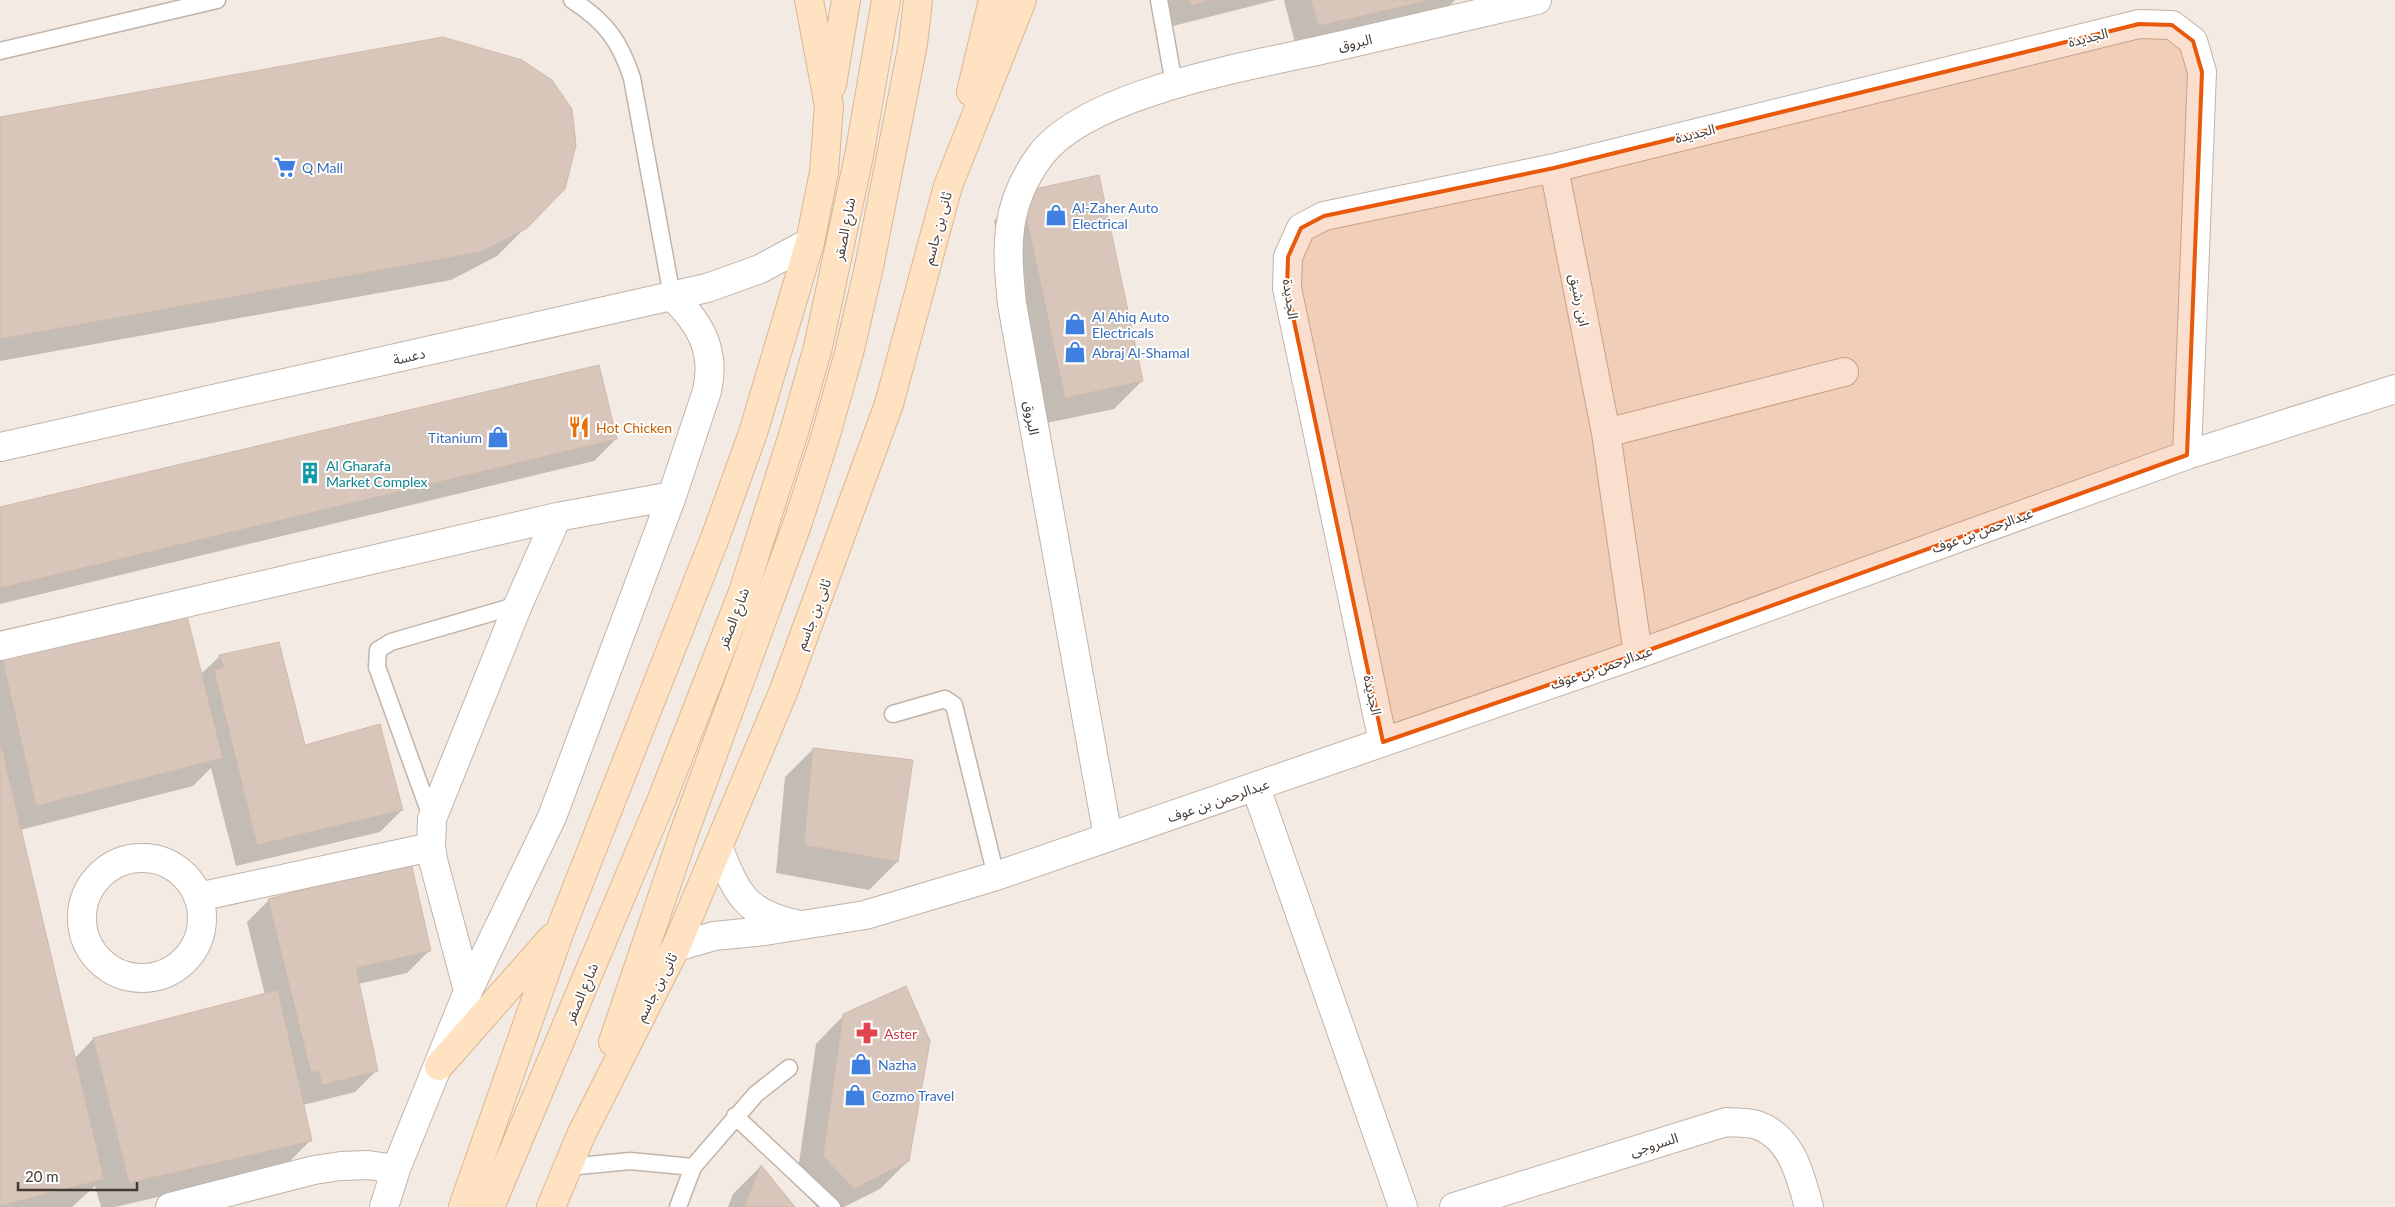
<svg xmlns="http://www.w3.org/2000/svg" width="2395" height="1207" font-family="Lato,'Noto Sans Arabic',sans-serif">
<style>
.shadow{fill:#0003}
.building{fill:#d8c6bb;stroke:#d1b9ab}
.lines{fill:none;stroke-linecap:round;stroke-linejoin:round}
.lane-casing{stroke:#c2b3a9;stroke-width:19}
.street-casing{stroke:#c2b3a9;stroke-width:30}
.secondary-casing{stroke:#dab692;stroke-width:30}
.lane{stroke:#fff;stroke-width:16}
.street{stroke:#fff;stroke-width:28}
.secondary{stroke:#ffe2c2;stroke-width:28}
.marked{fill:#e8590c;fill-opacity:0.2;stroke:#e8590c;stroke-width:4;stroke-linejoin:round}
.labels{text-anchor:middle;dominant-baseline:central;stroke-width:4;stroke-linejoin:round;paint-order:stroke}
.street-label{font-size:14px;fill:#453a33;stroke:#fff}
.shop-label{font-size:14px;fill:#366cbe;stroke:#fff;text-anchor:start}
.food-label{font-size:14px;fill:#c56008;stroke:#fff;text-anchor:start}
.culture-label{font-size:14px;fill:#0d838f;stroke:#fff;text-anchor:start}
.health-label{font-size:14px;fill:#be3a42;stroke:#fff;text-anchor:start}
</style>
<rect width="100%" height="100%" fill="#f3ebe3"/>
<path class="shadow" d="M 1163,0 L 1276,0 L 1169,27 Z
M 1284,0 L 1455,0 L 1441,14 L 1296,47 Z
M 0,118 L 525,228 L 497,256 L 451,280 L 0,361 Z
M 1022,193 L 1142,381 L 1114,409 L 1037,425 L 994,221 Z
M 616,439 L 594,461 L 0,604 L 0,508 Z
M 220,656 L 304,747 L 402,810 L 380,832 L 236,866 L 211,768 L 193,786 L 20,830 L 74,1059 L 93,1039 L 265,995 L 247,922 L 269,900 L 429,951 L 407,973 L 358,984 L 377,1070 L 355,1092 L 303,1105 L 311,1140 L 283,1168 L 115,1207 L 101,1207 L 95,1186 L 72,1207 L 0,1207 L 0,661 L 3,658 L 200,675 Z
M 813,749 L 897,862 L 869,890 L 776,873 L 785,777 Z
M 844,1015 L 908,1161 L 880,1189 L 844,1207 L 817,1207 L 796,1184 L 816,1044 Z
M 760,1167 L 793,1207 L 728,1207 L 733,1194 Z"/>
<path class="building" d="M 1189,0 L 1213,0 L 1191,5 Z
M 1311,0 L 1431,0 L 1318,26 Z
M 443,37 L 522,60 L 552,80 L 572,109 L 576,145 L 565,189 L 526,229 L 480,252 L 0,339 L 0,117 Z
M 1099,175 L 1143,381 L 1065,398 L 1021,192 Z
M 599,365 L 617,439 L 0,588 L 0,507 Z
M 186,612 L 223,758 L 36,806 L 2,657 Z
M 279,642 L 305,745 L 380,724 L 403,810 L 257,845 L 214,670 L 224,667 L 219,655 Z
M 0,740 L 104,1179 L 0,1206 Z
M 813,748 L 913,760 L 898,862 L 804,845 Z
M 411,862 L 431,951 L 356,968 L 378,1071 L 322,1085 L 319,1071 L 311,1073 L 268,899 Z
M 906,986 L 930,1041 L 909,1161 L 854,1189 L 823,1156 L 843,1014 Z
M 278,990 L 312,1141 L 129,1183 L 93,1038 Z
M 761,1165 L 795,1207 L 744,1207 Z"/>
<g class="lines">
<g class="lane-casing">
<path id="lane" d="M 572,0 C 605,21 620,41 632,78 L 672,296
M 1159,0 L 1174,84
M 0,51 L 217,0
M 893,714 L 945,699 L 954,705 L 996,876
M 432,819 L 377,667 L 378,650 L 391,642 L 518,605
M 735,1116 L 832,1207
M 568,1167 L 630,1161 L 693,1167
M 678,1207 L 693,1167 L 756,1094 L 789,1068"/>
</g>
<g class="street-casing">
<path id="street" d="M 1554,168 L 1606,433 L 1638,654
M 1606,433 L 1844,372
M 0,447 L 707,288 L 760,269 L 810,242
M 0,646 L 557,517 L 672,496
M 1383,742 L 1287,288 L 1288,257 L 1301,228 L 1324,216 L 1554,168 L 2139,24 L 2172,25 L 2193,41 L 2202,72 L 2187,455
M 1256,788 L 1403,1207
M 1108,837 L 1012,304 C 1006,246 1004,205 1040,156 C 1087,92 1255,65 1330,48 C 1399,32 1468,16 1537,0
M 719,849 C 737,894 745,913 796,924
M82 918a60 60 0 1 1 120 0a60 60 0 1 1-120 0Z
M 198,897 L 431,847
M 676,947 L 714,936 L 765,931 L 865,915 L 996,876 L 1638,654 L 2187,455 L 2395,389
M 468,991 L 433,860 L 431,847 L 432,819 L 518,605 L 557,517
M 170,1207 L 314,1170 L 341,1166 L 368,1165 L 396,1169
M 384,1207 L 396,1169 L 468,991 L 552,817 L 672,496 L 707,391 C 716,351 701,324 672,296
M 1454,1207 L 1726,1122 C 1735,1123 1748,1122 1757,1125 C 1792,1137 1800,1175 1809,1207"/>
</g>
<g class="secondary-casing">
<path id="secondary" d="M 832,85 L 846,0
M 971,92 L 993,0
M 613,1042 L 684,833 L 798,522 L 825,438 L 849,353 L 869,267 L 913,44 L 918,0
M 439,1066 L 552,938
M 463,1207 L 561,928 L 715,538 L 753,433 L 810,242 L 824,172 L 829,106 L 809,0
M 490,1207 L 662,799 L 743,592 L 794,432 L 818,347 L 859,156 L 886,0
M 551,1207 L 581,1135 L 676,947 L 784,690 L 889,404 L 948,186 L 1022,0"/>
</g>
<use href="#lane" class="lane"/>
<use href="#street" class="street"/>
<use href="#secondary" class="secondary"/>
</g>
<path class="marked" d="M 2139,24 L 2172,25 L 2193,41 L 2202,72 L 2187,455 L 1638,654 L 1383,742 L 1287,288 L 1288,257 L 1301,228 L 1324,216 L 1554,168 Z"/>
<defs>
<g id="supermarket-bare" transform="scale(1.725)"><path d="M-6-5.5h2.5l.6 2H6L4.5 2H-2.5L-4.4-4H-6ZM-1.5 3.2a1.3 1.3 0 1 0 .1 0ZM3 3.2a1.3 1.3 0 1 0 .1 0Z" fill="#3f7fe0" stroke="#fff" stroke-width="2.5" paint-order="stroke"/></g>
<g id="shop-bare" transform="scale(1.725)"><path d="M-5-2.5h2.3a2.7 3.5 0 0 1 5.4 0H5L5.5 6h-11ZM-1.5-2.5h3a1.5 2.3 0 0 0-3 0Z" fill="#3f7fe0" stroke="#fff" stroke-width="2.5" paint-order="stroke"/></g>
<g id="restaurant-bare" transform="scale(1.725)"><path d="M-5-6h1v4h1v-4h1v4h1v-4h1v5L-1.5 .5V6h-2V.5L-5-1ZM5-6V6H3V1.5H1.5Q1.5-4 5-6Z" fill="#e8710a" stroke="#fff" stroke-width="2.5" paint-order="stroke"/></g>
<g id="building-bare" transform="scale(1.725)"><path d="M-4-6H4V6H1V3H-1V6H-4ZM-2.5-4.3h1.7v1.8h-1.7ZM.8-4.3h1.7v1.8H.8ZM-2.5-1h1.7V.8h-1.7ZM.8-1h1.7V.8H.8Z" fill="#0f9aa8" stroke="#fff" stroke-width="2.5" paint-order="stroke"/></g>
<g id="pharmacy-bare" transform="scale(1.725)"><path d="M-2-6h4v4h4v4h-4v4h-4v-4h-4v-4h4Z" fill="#e0444e" stroke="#fff" stroke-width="2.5" paint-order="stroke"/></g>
</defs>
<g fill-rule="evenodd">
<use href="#supermarket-bare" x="285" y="167"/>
<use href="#shop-bare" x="1056" y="215"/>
<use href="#shop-bare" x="1075" y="324"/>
<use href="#shop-bare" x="1075" y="352"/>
<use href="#restaurant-bare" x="579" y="427"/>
<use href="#shop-bare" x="498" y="437"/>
<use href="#building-bare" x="310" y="473"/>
<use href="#pharmacy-bare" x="867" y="1033"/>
<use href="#shop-bare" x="861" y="1064"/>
<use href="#shop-bare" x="855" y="1095"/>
</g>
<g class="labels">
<g class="street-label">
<text transform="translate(2088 37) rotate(-14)">الجديدة</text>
<text transform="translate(1355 42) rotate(-13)">البروق</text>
<text transform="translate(1695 133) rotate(-14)">الجديدة</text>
<text transform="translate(937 228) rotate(-75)">ثانى بن جاسم</text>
<text transform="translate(844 229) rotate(-79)">شارع الصقر</text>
<text transform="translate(1291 299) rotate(82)">الجديدة</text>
<text transform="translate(1580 300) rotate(79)">ابن رشيق</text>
<text transform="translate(409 356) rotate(-13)">دعسة</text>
<text transform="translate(1032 418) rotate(80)">البروق</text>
<text transform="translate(1982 530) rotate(-20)">عبدالرحمن بن عوف</text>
<text transform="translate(813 614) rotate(-69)">ثانى بن جاسم</text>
<text transform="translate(733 618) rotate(-69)">شارع الصقر</text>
<text transform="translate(1601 667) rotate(-19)">عبدالرحمن بن عوف</text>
<text transform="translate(1373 695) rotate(78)">الجديدة</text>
<text transform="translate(1218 800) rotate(-19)">عبدالرحمن بن عوف</text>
<text transform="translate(656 987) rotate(-63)">ثانى بن جاسم</text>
<text transform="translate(581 993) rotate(-67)">شارع الصقر</text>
<text transform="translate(1654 1144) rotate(-17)">السروجى</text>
</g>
<g class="shop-label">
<text x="302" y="167">Q Mall</text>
<text x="1072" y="207">Al-Zaher Auto<tspan x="1072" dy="16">Electrical</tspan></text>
<text x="1092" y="316">Al Ahiq Auto<tspan x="1092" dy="16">Electricals</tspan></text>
<text x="1092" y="352">Abraj Al-Shamal</text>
<text x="482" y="437" text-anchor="end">Titanium</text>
<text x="878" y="1064">Nazha</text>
<text x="872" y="1095">Cozmo Travel</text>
</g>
<g class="food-label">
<text x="596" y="427">Hot Chicken</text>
</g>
<g class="culture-label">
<text x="326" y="465">Al Gharafa<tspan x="326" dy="16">Market Complex</tspan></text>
</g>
<g class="health-label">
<text x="884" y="1033">Aster</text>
</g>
</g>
<path d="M18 1182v8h119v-8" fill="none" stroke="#453a33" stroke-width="2.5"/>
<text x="25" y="1182" font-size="15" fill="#453a33" stroke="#ffffff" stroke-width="4" paint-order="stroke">20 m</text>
</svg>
